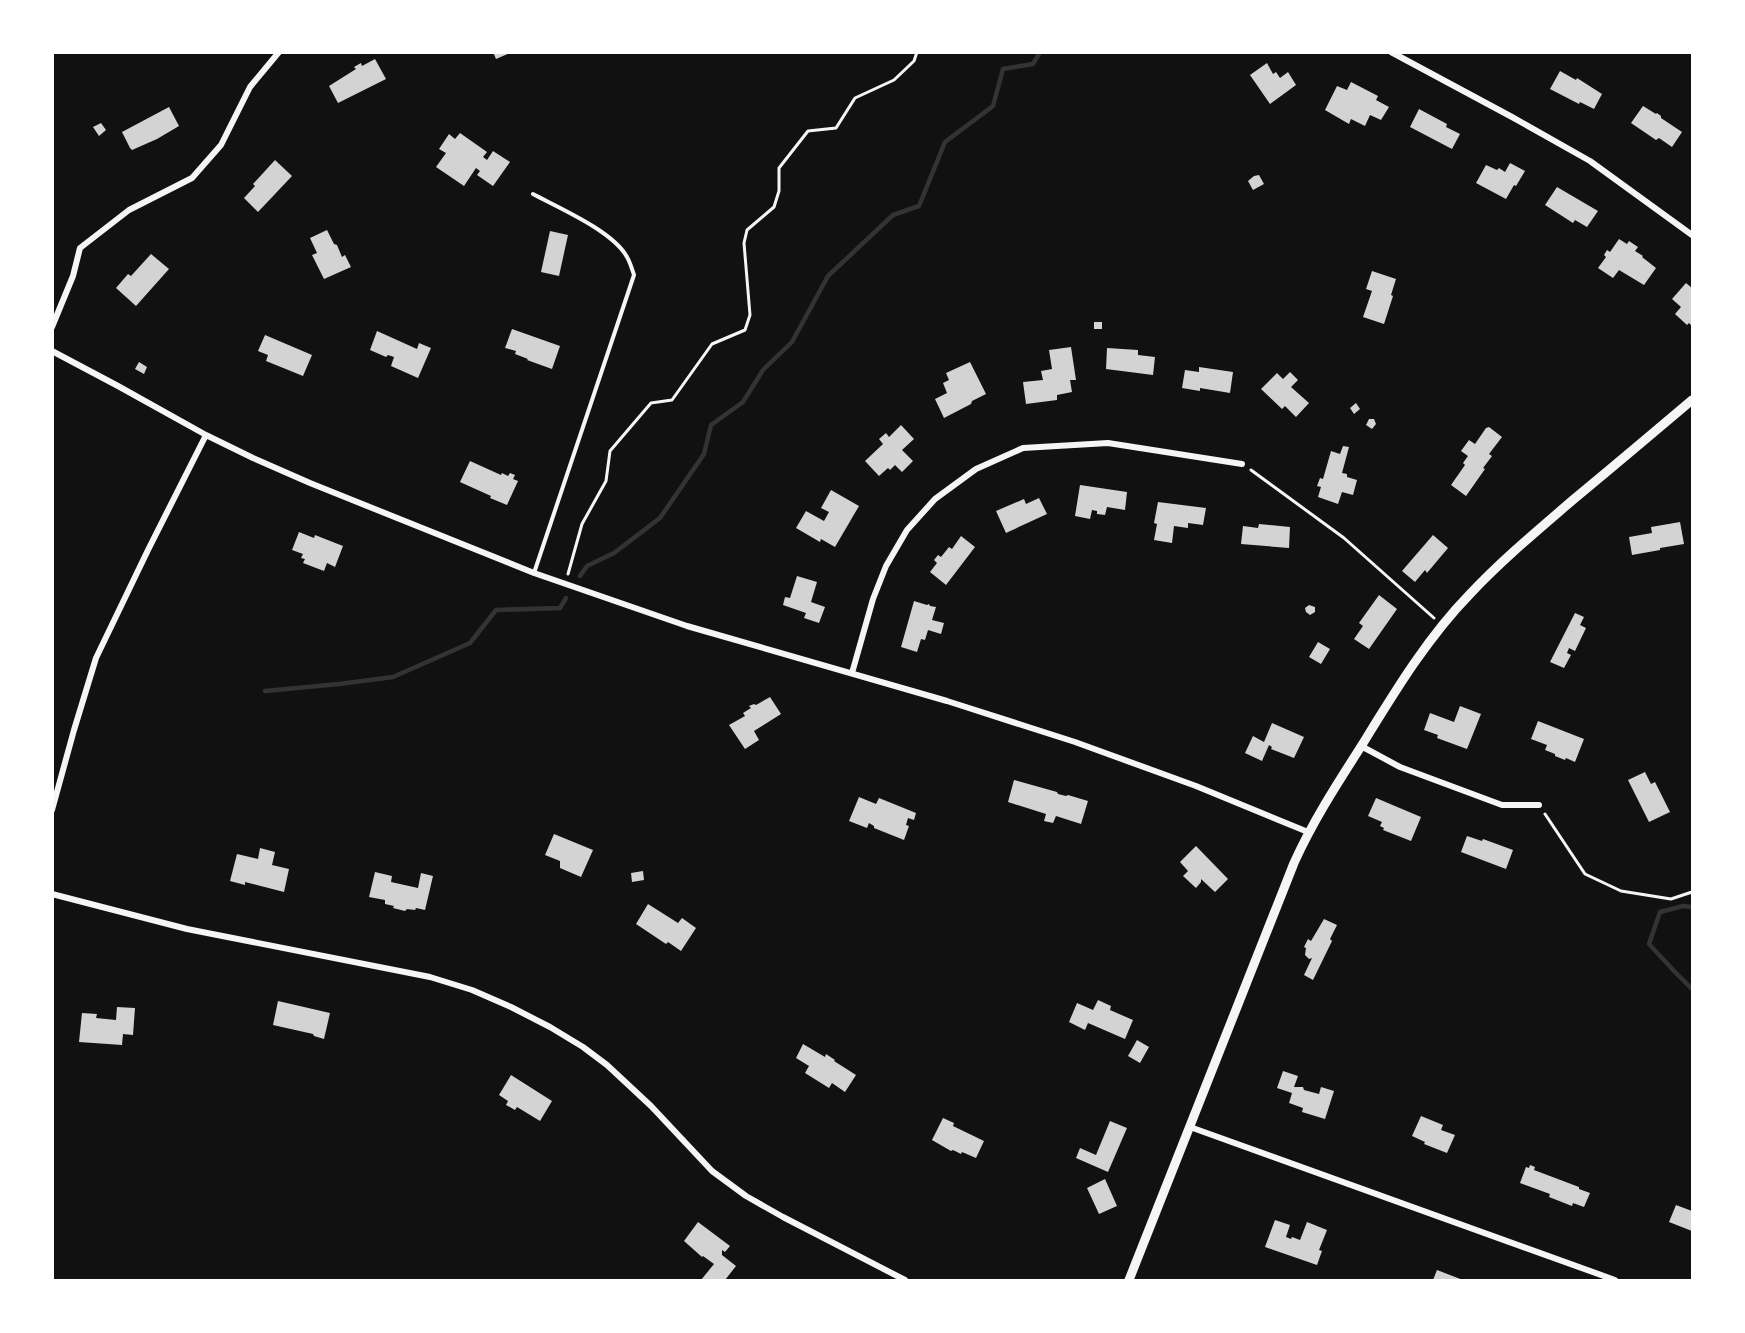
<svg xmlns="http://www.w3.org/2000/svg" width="1745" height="1333" font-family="'PT Serif',serif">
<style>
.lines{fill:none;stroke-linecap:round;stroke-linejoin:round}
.stream{stroke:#333;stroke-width:4.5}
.building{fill:#d3d3d3}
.path{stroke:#f5f5f5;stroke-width:3}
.service{stroke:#f5f5f5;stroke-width:4}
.minor{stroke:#f5f5f5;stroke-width:6}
.tertiary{stroke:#f5f5f5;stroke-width:9}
</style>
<rect width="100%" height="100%" fill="#111"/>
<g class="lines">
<path class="stream" d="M 580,576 L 587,566 L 614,553 L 660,518 L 704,454 L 711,425 L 743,402 L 763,370 L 792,342 L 828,276 L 893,215 L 919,206 L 945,142 L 993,106 L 1003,69 L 1033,64 L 1040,52
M 265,691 L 339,684 L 393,677 L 470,643 L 496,610 L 560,608 L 566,598
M 1692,907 L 1683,906 L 1660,912 L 1649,944 L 1675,972 L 1692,989"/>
</g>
<path class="building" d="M 493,52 L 512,52 L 496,59 Z
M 375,59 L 386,79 L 338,103 L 329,86 L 356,69 L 354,67 L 361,63 L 362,66 Z
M 1267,63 L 1273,74 L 1276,72 L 1280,78 L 1288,72 L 1296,85 L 1270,104 L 1250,75 Z
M 1560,71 L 1576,80 L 1577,78 L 1602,94 L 1594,109 L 1580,102 L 1579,104 L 1550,89 Z
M 1351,82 L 1378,96 L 1376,100 L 1389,107 L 1381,120 L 1370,115 L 1365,126 L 1351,119 L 1349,124 L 1325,110 L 1337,86 L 1347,90 Z
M 1643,106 L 1656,114 L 1657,113 L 1661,116 L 1661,118 L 1682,132 L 1672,147 L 1659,138 L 1656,140 L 1631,123 Z
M 169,107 L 179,126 L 157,139 L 132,150 L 130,148 L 122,132 Z
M 1419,109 L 1447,124 L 1446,127 L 1460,134 L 1452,149 L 1410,127 Z
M 101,123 L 106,130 L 99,136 L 93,127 Z
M 460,133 L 487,152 L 483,157 L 487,160 L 493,151 L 510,162 L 493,186 L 477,175 L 480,171 L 476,168 L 464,186 L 436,167 L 446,153 L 439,149 L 449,134 L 455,139 Z
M 275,160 L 292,176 L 258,212 L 244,198 L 255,186 L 253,184 Z
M 1510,163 L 1525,171 L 1516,186 L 1514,185 L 1506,199 L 1476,183 L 1486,165 L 1497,170 L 1499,168 L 1505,172 Z
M 1259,175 L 1264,184 L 1253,190 L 1248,181 L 1254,176 Z
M 1557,187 L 1598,211 L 1587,227 L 1575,220 L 1573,223 L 1545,205 Z
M 327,230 L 334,244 L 337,245 L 342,257 L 345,255 L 351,267 L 324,279 L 312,255 L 317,253 L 310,238 Z
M 550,231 L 568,235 L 559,276 L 541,272 Z
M 1619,239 L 1627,244 L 1629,241 L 1638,247 L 1635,251 L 1643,256 L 1642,257 L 1656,268 L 1644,285 L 1619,270 L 1613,278 L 1598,268 L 1606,257 L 1604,255 L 1607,250 L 1610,252 Z
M 151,254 L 169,269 L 136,306 L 116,288 L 128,274 L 131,276 Z
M 1372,271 L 1396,279 L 1391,295 L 1393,296 L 1384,324 L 1363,317 L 1372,291 L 1366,289 Z
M 1686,283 L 1692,288 L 1692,326 L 1689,323 L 1687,325 L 1675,314 L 1681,307 L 1672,299 Z
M 1094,322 L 1102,322 L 1102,329 L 1094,329 Z
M 512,329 L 560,346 L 552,369 L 527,360 L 528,359 L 515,354 L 516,351 L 505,348 Z
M 377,331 L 417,349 L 419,343 L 431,348 L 418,378 L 391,366 L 394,357 L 388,355 L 386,357 L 370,350 Z
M 265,335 L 312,355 L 303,376 L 266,361 L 268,355 L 258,351 Z
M 1071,347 L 1076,380 L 1070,380 L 1072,392 L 1057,395 L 1057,400 L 1026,404 L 1023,382 L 1043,380 L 1041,371 L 1052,369 L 1049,350 Z
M 1107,348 L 1138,350 L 1138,355 L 1155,357 L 1153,375 L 1106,369 Z
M 139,362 L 147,367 L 144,374 L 135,369 Z
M 970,362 L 986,394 L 972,401 L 971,404 L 944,418 L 935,399 L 947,393 L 943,383 L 949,380 L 946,373 Z
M 1199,367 L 1233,372 L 1230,393 L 1200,388 L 1200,391 L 1182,388 L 1185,370 L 1199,372 Z
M 1290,372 L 1298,380 L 1291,387 L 1309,403 L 1296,417 L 1285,406 L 1282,409 L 1261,389 L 1277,373 L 1283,379 Z
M 1356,403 L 1360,409 L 1354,414 L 1350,408 Z
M 1369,419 L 1374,419 L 1376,424 L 1372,429 L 1366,425 Z
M 901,425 L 914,439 L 902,450 L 913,461 L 902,472 L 895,465 L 890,470 L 888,468 L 879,476 L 865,461 L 883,444 L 879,439 L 886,433 L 889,437 Z
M 1489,427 L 1502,437 L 1489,454 L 1492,456 L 1483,468 L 1485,469 L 1466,496 L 1451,485 L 1465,465 L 1463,463 L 1468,456 L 1461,451 L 1469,440 L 1475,444 L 1486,428 Z
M 1343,446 L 1349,447 L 1342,473 L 1347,474 L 1347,477 L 1357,480 L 1353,495 L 1342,492 L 1338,504 L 1318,497 L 1321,487 L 1317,486 L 1320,478 L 1323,479 L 1331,451 L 1340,454 Z
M 470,461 L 501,475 L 502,473 L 508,476 L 510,473 L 515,475 L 513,479 L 518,481 L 507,505 L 490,498 L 491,496 L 460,482 Z
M 1080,485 L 1127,492 L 1125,510 L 1107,507 L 1105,515 L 1097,514 L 1097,511 L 1092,510 L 1090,519 L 1075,516 Z
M 831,490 L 859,506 L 835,547 L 821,539 L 820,542 L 796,528 L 806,511 L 824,521 L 829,512 L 821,508 Z
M 1039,498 L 1047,514 L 1006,533 L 996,511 L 1024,499 L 1026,504 Z
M 1158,502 L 1206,508 L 1203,525 L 1188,523 L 1188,528 L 1174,526 L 1172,543 L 1154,540 L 1157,524 L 1154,523 Z
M 1680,522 L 1684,544 L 1660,548 L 1660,550 L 1632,555 L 1629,537 L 1652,533 L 1651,527 Z
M 1259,524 L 1290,527 L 1289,548 L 1241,544 L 1243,526 L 1258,528 Z
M 299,532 L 314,538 L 315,535 L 343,546 L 335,567 L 327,563 L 324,571 L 303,563 L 305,559 L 301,558 L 303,554 L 292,550 Z
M 1433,535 L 1448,548 L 1427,573 L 1425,570 L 1415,582 L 1402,571 Z
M 961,536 L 975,547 L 946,585 L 930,572 L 937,563 L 934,560 L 938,555 L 941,557 L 949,547 L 952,549 Z
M 797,576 L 817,582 L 811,602 L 825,607 L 819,623 L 804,618 L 806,613 L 783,605 L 785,597 L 790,598 Z
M 1379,595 L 1397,609 L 1369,649 L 1354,639 L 1363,626 L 1359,623 Z
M 914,601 L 927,605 L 929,604 L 930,606 L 936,607 L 932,620 L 944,623 L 941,634 L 928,630 L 925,640 L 921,639 L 917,652 L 901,647 Z
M 1309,605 L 1315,607 L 1315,612 L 1310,615 L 1306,612 L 1305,608 Z
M 1575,613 L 1584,617 L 1580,625 L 1586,628 L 1575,651 L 1569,648 L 1567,653 L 1571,655 L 1564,668 L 1550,662 Z
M 1318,642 L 1330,649 L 1321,664 L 1309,657 Z
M 770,697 L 781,714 L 754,731 L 759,740 L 745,749 L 729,725 L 745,716 L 743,713 L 751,708 L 749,706 L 754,704 L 756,705 Z
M 1460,706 L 1481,714 L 1467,749 L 1437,738 L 1438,735 L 1424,730 L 1430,713 L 1454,722 Z
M 1538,721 L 1584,739 L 1575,762 L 1566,758 L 1565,760 L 1555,756 L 1555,754 L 1545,750 L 1547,745 L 1531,739 Z
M 1272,723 L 1304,737 L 1294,758 L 1271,749 L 1272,747 L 1269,745 L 1262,761 L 1245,753 L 1253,736 L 1264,742 Z
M 1645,772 L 1651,784 L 1655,782 L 1670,812 L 1649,822 L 1628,780 Z
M 1014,780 L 1057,792 L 1058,794 L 1066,796 L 1068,795 L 1088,801 L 1081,824 L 1056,816 L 1053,823 L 1044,821 L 1046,814 L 1008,802 Z
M 859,797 L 876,804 L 879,798 L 916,813 L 914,820 L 908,818 L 906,825 L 909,826 L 904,840 L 874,828 L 874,826 L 869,823 L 867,828 L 849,821 Z
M 1376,798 L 1421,817 L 1411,841 L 1383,830 L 1384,828 L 1380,826 L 1382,822 L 1368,816 Z
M 554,834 L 593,850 L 581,877 L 560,868 L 560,861 L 545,855 Z
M 1467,836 L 1482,841 L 1483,839 L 1513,850 L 1506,869 L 1461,852 Z
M 1196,846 L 1228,879 L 1215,892 L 1201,879 L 1201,882 L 1196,888 L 1183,876 L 1188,871 L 1180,862 Z
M 260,848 L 275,852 L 272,865 L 289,869 L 284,892 L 245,882 L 245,885 L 230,881 L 237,854 L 258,859 Z
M 643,871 L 644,880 L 632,882 L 631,873 Z
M 375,872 L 392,876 L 391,882 L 418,888 L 421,873 L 433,876 L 425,910 L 416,908 L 415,910 L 407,909 L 405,911 L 393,908 L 394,906 L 385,904 L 385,900 L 369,897 Z
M 648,904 L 678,923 L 682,918 L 696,928 L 681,951 L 668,942 L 666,944 L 636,924 Z
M 1324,919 L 1337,925 L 1330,939 L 1332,941 L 1313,980 L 1304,975 L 1312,958 L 1309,959 L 1305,955 L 1306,948 L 1304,947 L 1308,939 L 1311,941 Z
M 1098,1000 L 1111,1006 L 1110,1010 L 1133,1020 L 1125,1039 L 1088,1023 L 1085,1030 L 1069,1022 L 1077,1003 L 1093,1010 Z
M 278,1001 L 330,1013 L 324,1039 L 314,1036 L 313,1034 L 273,1025 Z
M 117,1007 L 135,1008 L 133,1035 L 123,1034 L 122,1045 L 79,1042 L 82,1013 L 97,1014 L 96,1018 L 116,1020 Z
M 1137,1040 L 1149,1047 L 1140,1063 L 1128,1056 Z
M 803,1044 L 825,1057 L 826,1054 L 835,1060 L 834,1061 L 856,1075 L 845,1092 L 832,1083 L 829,1088 L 805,1073 L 809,1066 L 796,1058 Z
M 1283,1071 L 1298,1076 L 1294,1087 L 1303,1087 L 1304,1090 L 1319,1094 L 1321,1087 L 1334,1091 L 1325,1119 L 1302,1112 L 1303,1108 L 1289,1103 L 1292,1093 L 1277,1088 Z
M 511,1075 L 552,1101 L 540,1121 L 517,1107 L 515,1110 L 506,1105 L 508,1101 L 499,1095 Z
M 1421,1116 L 1443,1125 L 1441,1130 L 1455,1135 L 1447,1153 L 1424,1144 L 1425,1142 L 1412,1136 Z
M 943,1118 L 954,1123 L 953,1126 L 984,1141 L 976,1158 L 962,1152 L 961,1154 L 953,1150 L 951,1151 L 932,1140 Z
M 1110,1121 L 1127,1128 L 1108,1172 L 1076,1158 L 1080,1148 L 1096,1155 Z
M 1530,1165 L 1535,1167 L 1534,1170 L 1579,1187 L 1579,1189 L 1590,1193 L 1584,1207 L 1573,1203 L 1572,1206 L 1549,1197 L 1550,1194 L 1520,1183 L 1526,1167 L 1529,1168 Z
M 1105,1179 L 1117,1206 L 1099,1214 L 1087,1188 Z
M 1676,1205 L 1692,1211 L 1692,1231 L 1669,1222 Z
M 1275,1220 L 1290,1225 L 1286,1237 L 1291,1239 L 1292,1237 L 1300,1240 L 1307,1222 L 1327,1230 L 1319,1250 L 1322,1251 L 1317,1265 L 1265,1247 Z
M 698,1222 L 730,1246 L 725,1252 L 722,1250 L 722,1255 L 736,1266 L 725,1280 L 701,1280 L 714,1264 L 703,1256 L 702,1257 L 684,1241 Z
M 1437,1270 L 1463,1280 L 1433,1280 Z"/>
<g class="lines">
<path class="path" d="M 1251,470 L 1344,538 L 1434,618
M 568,574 L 582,524 L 606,481 L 610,451 L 651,403 L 672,400 L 712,344 L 745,330 L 750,315 L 744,243 L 747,230 L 774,207 L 779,191 L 779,168 L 808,131 L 836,128 L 855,98 L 894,80 L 914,61 L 917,52
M 1545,814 L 1585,874 L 1621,891 L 1671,899 L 1692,892"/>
<path class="service" d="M 533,194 C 559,208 613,231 627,257 C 630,262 632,269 634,275 L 534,573"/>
<path class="minor" d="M 1391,52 L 1512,117 L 1590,161 L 1692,235
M 52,327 L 73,276 L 80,248 L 129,210 L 192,178 L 221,145 L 250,87 L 279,52
M 52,351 L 118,386 L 206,435 L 253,458 L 310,483 L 534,573 L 687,626 L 947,701 L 1075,742 L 1196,786 L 1308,832
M 852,673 L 873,599 L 886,566 L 907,530 L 935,499 L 976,469 L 1023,448 L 1108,443 L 1242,464
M 1361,746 L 1400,767 L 1502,805 L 1539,805
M 52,810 L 74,730 L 96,658 L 148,550 L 206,435
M 52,894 L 187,929 L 430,977 L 472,990 L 511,1007 L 550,1027 L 583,1047 L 607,1065 L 651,1106 L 712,1171 L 746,1196 L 783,1217 L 905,1280
M 1190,1127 L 1615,1280"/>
<path class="tertiary" d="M 1129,1280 L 1294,863 C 1313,821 1337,784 1362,745 C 1394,693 1427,638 1470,594 C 1502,560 1538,530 1574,499 C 1614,466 1653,433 1692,400"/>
</g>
<rect width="1745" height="1333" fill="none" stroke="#ffffff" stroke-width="108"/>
</svg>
